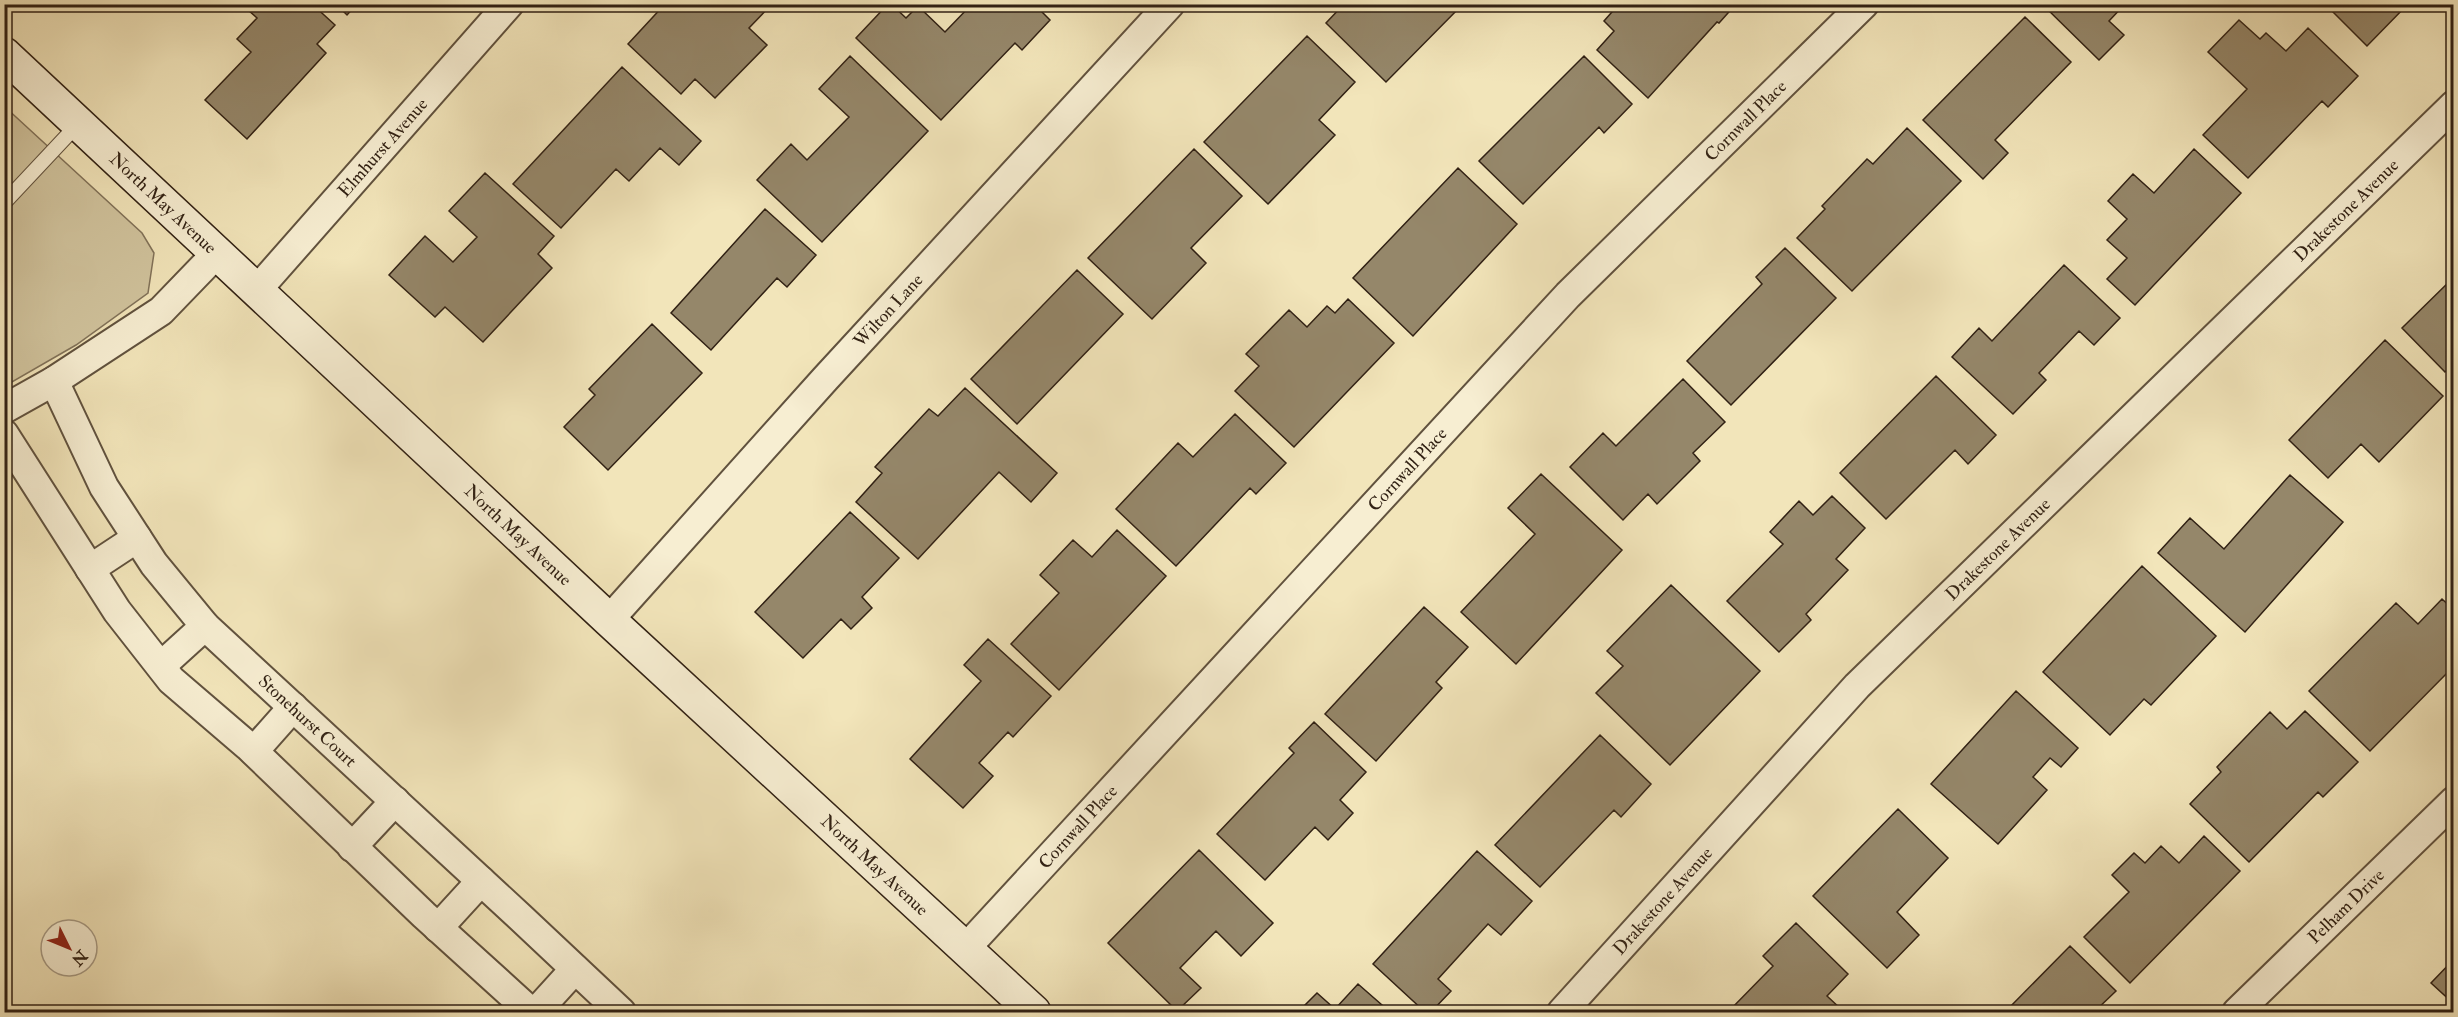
<svg xmlns="http://www.w3.org/2000/svg" width="2458" height="1017" font-family="'IM FELL Double Pica',serif">
<style>
.green{fill:#d1c49e;stroke:#817259;stroke-width:1.5}
.building{fill:#95876a;stroke:#312114;stroke-width:1.5}
.lines{fill:none;stroke-linecap:round;stroke-linejoin:round}
.lane-casing{stroke:#61523e;stroke-width:16}
.street-casing{stroke:#61523e;stroke-width:32}
.secondary-casing{stroke:#312114;stroke-width:36}
.lane{stroke:#f7eed2;stroke-width:14}
.street{stroke:#f7eed2;stroke-width:28}
.secondary{stroke:#f7eed2;stroke-width:33}
.labels{text-anchor:middle;dominant-baseline:central;stroke-width:4.5;stroke-linejoin:round;paint-order:stroke}
.street-label{font-size:18px;fill:#312114;stroke:#f7eed2}
</style>
<rect width="100%" height="100%" fill="#f2e5ba"/>
<filter id="stains"><feTurbulence type="fractalNoise" baseFrequency=".00333" numOctaves="4"/><feColorMatrix values="0 0 0 0 .2 0 0 0 0 .09 0 0 0 0 .02 0 0 0 .5 -.17"/></filter>
<radialGradient id="worn" r=".72"><stop offset=".6" stop-color="#630" stop-opacity="0"/><stop offset="1" stop-color="#630" stop-opacity=".3"/></radialGradient>
<path class="green" d="M 4,106 L 142,233 L 154,253 L 148,293 L 76,345 L 5,386 Z"/>
<path class="building" d="M 254,4 L 312,4 L 335,25 L 317,44 L 326,53 L 247,139 L 205,100 L 251,52 L 237,39 L 257,18 L 248,10 Z
M 336,4 L 357,4 L 347,15 Z
M 665,4 L 772,4 L 749,28 L 767,45 L 715,98 L 695,79 L 681,94 L 628,44 Z
M 888,4 L 891,4 L 906,18 L 918,6 L 945,32 L 972,4 L 1034,4 L 1050,20 L 1022,50 L 1015,43 L 941,120 L 856,38 Z
M 1344,4 L 1463,4 L 1386,82 L 1326,23 Z
M 1619,4 L 1736,4 L 1719,23 L 1717,22 L 1648,98 L 1597,50 L 1614,31 L 1604,21 Z
M 2042,4 L 2125,4 L 2109,21 L 2124,35 L 2099,60 Z
M 2325,4 L 2408,4 L 2367,46 Z
M 2025,17 L 2071,62 L 1995,140 L 2008,153 L 1983,179 L 1923,120 Z
M 2239,20 L 2260,39 L 2266,33 L 2286,51 L 2308,28 L 2358,76 L 2328,107 L 2322,101 L 2248,178 L 2203,135 L 2247,89 L 2208,52 Z
M 1307,36 L 1355,82 L 1319,120 L 1335,135 L 1268,204 L 1204,142 Z
M 850,56 L 928,131 L 822,242 L 757,180 L 791,144 L 807,160 L 849,117 L 819,89 Z
M 1584,56 L 1632,104 L 1604,133 L 1599,127 L 1523,204 L 1479,161 Z
M 622,67 L 701,141 L 679,165 L 660,148 L 629,181 L 616,169 L 561,228 L 513,184 Z
M 1907,128 L 1961,181 L 1852,291 L 1797,238 L 1825,209 L 1822,206 L 1867,159 L 1873,164 Z
M 1194,149 L 1242,196 L 1191,248 L 1206,263 L 1152,319 L 1088,258 Z
M 2194,149 L 2241,193 L 2135,305 L 2107,279 L 2127,258 L 2107,240 L 2127,219 L 2108,201 L 2133,174 L 2154,193 Z
M 1458,168 L 1517,224 L 1413,336 L 1353,278 Z
M 485,173 L 554,236 L 538,254 L 552,268 L 483,342 L 445,307 L 435,317 L 389,275 L 425,236 L 453,262 L 477,237 L 449,211 Z
M 765,209 L 816,255 L 787,287 L 777,278 L 711,350 L 671,313 Z
M 1785,248 L 1836,298 L 1731,405 L 1687,361 L 1762,284 L 1756,277 Z
M 2064,265 L 2120,318 L 2094,345 L 2079,331 L 2039,373 L 2046,380 L 2013,414 L 1952,357 L 1979,328 L 1992,341 Z
M 1077,270 L 1123,314 L 1017,424 L 971,379 Z
M 2454,277 L 2454,364 L 2445,372 L 2402,328 Z
M 1348,299 L 1394,343 L 1294,447 L 1235,391 L 1259,366 L 1246,354 L 1289,310 L 1307,327 L 1327,306 L 1335,313 Z
M 652,324 L 702,373 L 608,470 L 564,427 L 595,395 L 589,389 Z
M 2385,340 L 2443,396 L 2379,462 L 2361,444 L 2328,478 L 2289,440 Z
M 1936,376 L 1996,435 L 1968,464 L 1955,450 L 1886,519 L 1840,473 Z
M 1683,379 L 1725,422 L 1693,453 L 1700,461 L 1657,504 L 1648,494 L 1623,520 L 1570,467 L 1603,433 L 1616,446 Z
M 965,388 L 1057,473 L 1031,502 L 999,472 L 918,559 L 856,502 L 882,473 L 875,467 L 929,409 L 938,416 Z
M 1235,414 L 1286,463 L 1256,494 L 1250,488 L 1176,566 L 1116,509 L 1178,443 L 1193,457 Z
M 1541,474 L 1622,550 L 1516,664 L 1461,612 L 1535,534 L 1508,508 Z
M 2290,475 L 2343,522 L 2245,632 L 2158,553 L 2190,518 L 2224,549 Z
M 1832,496 L 1865,528 L 1836,559 L 1848,570 L 1806,614 L 1811,620 L 1779,652 L 1727,601 L 1783,544 L 1770,532 L 1799,501 L 1813,515 Z
M 850,512 L 899,558 L 862,597 L 872,608 L 851,629 L 841,619 L 803,658 L 755,612 Z
M 1117,530 L 1166,576 L 1059,690 L 1011,644 L 1059,593 L 1040,575 L 1073,540 L 1092,557 Z
M 2142,566 L 2216,636 L 2151,705 L 2144,699 L 2110,735 L 2043,672 Z
M 1671,585 L 1760,671 L 1670,765 L 1596,693 L 1623,666 L 1607,651 Z
M 2442,599 L 2454,610 L 2454,666 L 2370,751 L 2309,691 L 2396,603 L 2418,624 Z
M 1424,607 L 1468,647 L 1436,682 L 1442,688 L 1376,761 L 1325,714 Z
M 988,639 L 1051,696 L 1013,737 L 1008,732 L 979,763 L 993,776 L 963,808 L 910,759 L 981,681 L 964,665 Z
M 2016,691 L 2078,748 L 2061,767 L 2050,758 L 2033,777 L 2047,790 L 1998,844 L 1931,784 Z
M 2305,711 L 2358,762 L 2323,797 L 2318,792 L 2249,862 L 2190,804 L 2221,772 L 2217,767 L 2270,712 L 2287,729 Z
M 1314,722 L 1366,772 L 1340,800 L 1353,813 L 1328,840 L 1315,827 L 1265,880 L 1217,834 L 1294,753 L 1289,748 Z
M 1600,735 L 1651,784 L 1621,817 L 1614,810 L 1540,887 L 1495,845 Z
M 1898,809 L 1948,858 L 1897,912 L 1919,935 L 1887,968 L 1813,896 Z
M 2204,836 L 2240,871 L 2130,983 L 2084,937 L 2129,892 L 2112,875 L 2134,853 L 2145,863 L 2161,846 L 2179,863 Z
M 1199,850 L 1273,923 L 1241,956 L 1216,931 L 1180,968 L 1201,988 L 1177,1011 L 1108,943 Z
M 1477,851 L 1532,901 L 1501,935 L 1488,924 L 1438,979 L 1451,991 L 1431,1012 L 1425,1012 L 1373,964 Z
M 1796,923 L 1848,974 L 1827,996 L 1842,1010 L 1840,1012 L 1728,1012 L 1773,966 L 1763,956 Z
M 2070,946 L 2116,991 L 2094,1012 L 2005,1012 Z
M 2454,959 L 2454,1004 L 2431,983 Z
M 1358,984 L 1390,1012 L 1298,1012 L 1317,993 L 1335,1009 Z"/>
<g class="lines">
<g class="lane-casing">
<path id="lane" d="M 4,203 L 79,123"/>
</g>
<g class="street-casing">
<g id="street">
<path id="s1" d="M 257,290 L 509,4"/>
<path id="s2" d="M 54,381 L 104,487 L 154,564 L 205,626 L 520,917 L 621,1012"/>
<path d="M 4,409 L 54,381 L 161,311 L 217,253"/>
<path d="M 4,434 L 117,611 L 171,680 L 248,746 L 424,915 L 531,1012"/>
<path d="M 90,569 L 137,538"/>
<path id="s3" d="M 609,620 L 825,379 L 1170,4"/>
<path d="M 161,666 L 205,626"/>
<path d="M 254,751 L 293,707"/>
<path d="M 352,847 L 395,801"/>
<path d="M 438,928 L 481,881"/>
<path id="s4" d="M 966,948 L 1568,295 L 1864,4"/>
<path d="M 536,1012 L 575,969"/>
<path id="s5" d="M 1562,1012 L 1857,686 L 2454,105"/>
<path id="s6" d="M 2237,1012 L 2454,801"/>
</g>
</g>
<g class="secondary-casing">
<g id="secondary">
<path id="s7" d="M 4,54 L 609,620 L 1034,1012"/>
</g>
</g>
<use href="#lane" class="lane"/>
<use href="#street" class="street"/>
<use href="#secondary" class="secondary"/>
</g>
<g class="labels">
<g class="street-label">
<text stroke="none"><textPath href="#s4" startOffset="1137">Cornwall Place</textPath></text>
<text stroke="none"><textPath href="#s1" startOffset="190">Elmhurst Avenue</textPath></text>
<text stroke="none"><textPath href="#s7" startOffset="218">North May Avenue</textPath></text>
<text stroke="none"><textPath href="#s5" startOffset="1122">Drakestone Avenue</textPath></text>
<text stroke="none"><textPath href="#s3" startOffset="417">Wilton Lane</textPath></text>
<text stroke="none"><textPath href="#s4" startOffset="651">Cornwall Place</textPath></text>
<text stroke="none"><textPath href="#s7" startOffset="704">North May Avenue</textPath></text>
<text stroke="none"><textPath href="#s5" startOffset="636">Drakestone Avenue</textPath></text>
<text stroke="none"><textPath href="#s2" startOffset="429">Stonehurst Court</textPath></text>
<text stroke="none"><textPath href="#s4" startOffset="165">Cornwall Place</textPath></text>
<text stroke="none"><textPath href="#s7" startOffset="1190">North May Avenue</textPath></text>
<text stroke="none"><textPath href="#s5" startOffset="150">Drakestone Avenue</textPath></text>
<text stroke="none"><textPath href="#s6" startOffset="152">Pelham Drive</textPath></text>
</g>
</g>
<rect width="2458" height="1017" fill="none" stroke="#f2e5ba" stroke-width="24"/>
<rect x="6" y="6" width="2446" height="1005" fill="none" stroke="#312114" stroke-width="3"/>
<rect x="12" y="12" width="2434" height="993" fill="none" stroke="#312114" stroke-width="1.5"/>
<g transform="translate(69 948) rotate(133)"><circle r="28" fill="#f7eed2" stroke="#a89c86" stroke-width="1.5"/>
<path d="M0-4.5L10 22L0 15L-10 22Z" fill="#8f2418"/>
<text y="-9" font-size="16" font-weight="bold" text-anchor="middle" fill="#312114">N</text>
</g>
<rect width="100%" height="100%" filter="url(#stains)"/>
<rect width="100%" height="100%" fill="url(#worn)"/>
</svg>
